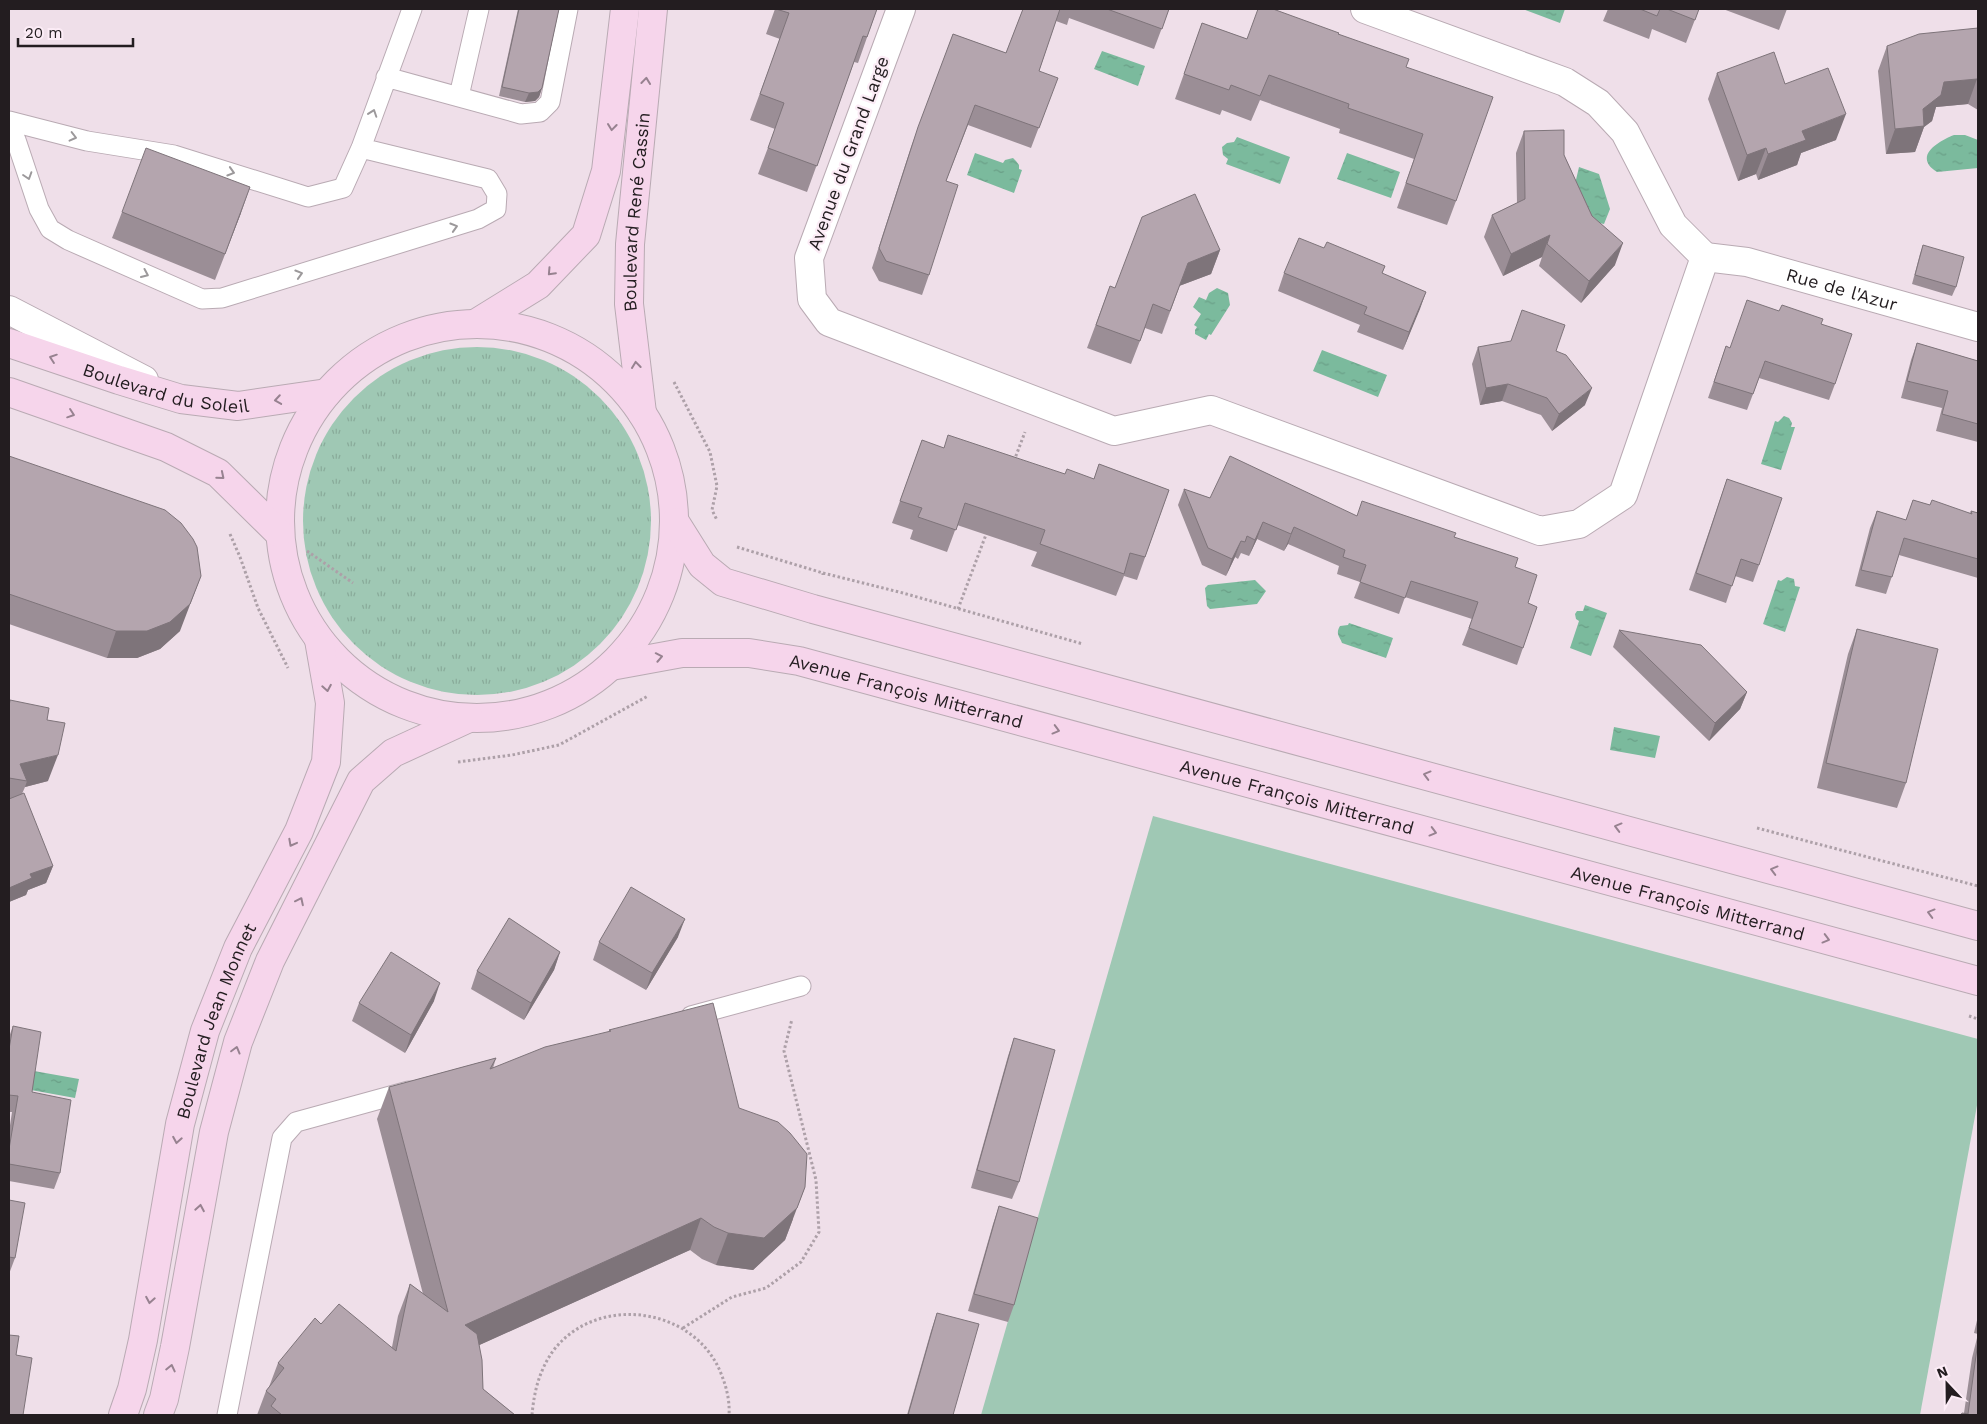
<svg xmlns="http://www.w3.org/2000/svg" width="1987" height="1424" font-family="'Work Sans',sans-serif">
<style>
.grass{fill:url(#grass-tufts)}
.park{fill:#9fc8b4}
.water{fill:url(#water-ripples)}
.lines{fill:none;stroke-linecap:round;stroke-linejoin:round}
.lane-casing{stroke:#b9aab3;stroke-width:21}
.street-casing{stroke:#b9aab3;stroke-width:30}
.secondary-casing{stroke:#b9aab3;stroke-width:30}
.path{stroke:#ada0a8;stroke-width:3;stroke-dasharray:2.5 2.5;stroke-linecap:butt}
.lane{stroke:#fff;stroke-width:19}
.street{stroke:#fff;stroke-width:28}
.secondary{stroke:#f6d5eb;stroke-width:28}
.wall{fill:#9b8e96}
.shaded-wall{fill:#7e747a}
.building{fill:#b4a5ae;stroke:#7e747a}
.oneway{stroke:#978290}
.oneway2{stroke:#9c999b}
.labels{text-anchor:middle;dominant-baseline:central;stroke-width:4.5;stroke-linejoin:round;paint-order:stroke}
.street-label{font-size:18px;fill:#231d20;stroke:#fcecf6}
</style>
<defs>
<pattern id="grass-tufts" width="24" height="20" patternUnits="userSpaceOnUse" patternTransform="scale(1.25)"><rect width="24" height="20" fill="#9fc8b4"/><path d="M3 7l-1-3M5 7V3M7 7l1-3M15 17l-1-3M17 17v-4M19 17l1-3" fill="none" stroke="#89ab9a"/></pattern>
<pattern id="water-ripples" width="26" height="14" patternUnits="userSpaceOnUse" patternTransform="scale(1.25)"><rect width="26" height="14" fill="#7bba9d"/><path d="M2 4q2-2 4 0t4 0M15 11q2-2 4 0t4 0" fill="none" stroke="#6a9f87"/></pattern>
</defs>
<rect width="100%" height="100%" fill="#efdfe9"/>
<path class="grass" d="M303 521a174 174 0 1 1 348 0a174 174 0 1 1-348 0Z"/>
<path class="park" d="M 1153,816 L 1978,1039 L 1978,1100 L 1920,1415 L 981,1415 Z"/>
<path class="water" d="M 1523,9 L 1565,9 L 1560,23 Z
M 1102,51 L 1145,66 L 1138,86 L 1094,69 Z
M 1954,135 L 1965,135 L 1978,140 L 1978,168 L 1937,172 C 1912,156 1939,141 1954,135 Z
M 1237,137 L 1290,157 L 1280,184 L 1226,164 L 1228,159 L 1223,155 L 1222,147 L 1227,143 L 1234,142 Z
M 975,153 L 1003,163 L 1005,160 L 1013,158 L 1016,161 L 1019,165 L 1019,169 L 1022,170 L 1014,193 L 967,175 Z
M 1347,153 L 1400,172 L 1391,198 L 1337,179 Z
M 1579,167 L 1599,174 L 1610,209 L 1604,224 L 1586,220 L 1575,184 Z
M 1217,288 L 1228,293 L 1230,305 L 1211,335 L 1209,334 L 1206,340 L 1195,334 L 1195,330 L 1197,327 L 1194,325 L 1201,314 L 1193,307 L 1199,297 L 1206,300 L 1209,293 Z
M 1322,350 L 1387,375 L 1378,397 L 1313,371 Z
M 1784,416 L 1789,418 L 1792,423 L 1791,427 L 1795,427 L 1781,470 L 1761,464 L 1775,421 L 1778,422 Z
M 1787,577 L 1794,579 L 1795,586 L 1800,587 L 1785,632 L 1763,624 L 1778,580 L 1781,581 Z
M 1255,580 L 1266,591 L 1257,604 L 1210,609 L 1207,606 L 1205,588 L 1208,585 Z
M 1585,605 L 1607,613 L 1591,656 L 1570,648 L 1579,621 L 1576,619 L 1575,614 L 1577,611 L 1583,611 Z
M 1349,623 L 1393,638 L 1386,658 L 1342,643 C 1340,637 1335,634 1340,626 L 1348,625 Z
M 1614,727 L 1660,736 L 1655,758 L 1610,750 Z
M 34,1071 L 79,1079 L 75,1098 L 31,1090 Z"/>
<g class="lines">
<g class="lane-casing">
<path id="lane" d="M 386,77 L 521,114 L 540,112 L 550,102 L 568,9
M 459,96 L 479,9
M 9,121 L 87,141 L 174,155 L 308,197 L 343,188 L 361,148 L 412,9
M 9,132 L 16,140 L 39,209 L 50,229 L 68,240 L 202,299 L 222,298 L 478,219 L 496,209 L 497,194 L 488,179 L 361,148
M 691,1016 L 801,986
M 227,1415 L 282,1138 L 296,1122 L 409,1091"/>
</g>
<g class="street-casing">
<g id="street">
<path d="M 901,9 L 809,258 L 812,299 L 829,322 L 1114,431 L 1211,410 L 1540,531 L 1579,524 L 1623,495 L 1705,257 L 1673,225 L 1625,132 L 1598,103 L 1565,82 L 1365,9"/>
<path id="s1" d="M 1705,257 L 1747,262 L 1978,327"/>
<path d="M 9,310 L 144,380"/>
</g>
</g>
<g class="secondary-casing">
<g id="secondary">
<path d="M 475,324 L 538,285 L 586,235 L 606,171 L 625,9"/>
<circle cx="477" cy="521" r="197"/>
<path id="s2" d="M 9,343 L 119,380 L 181,399 L 238,406 L 327,393"/>
<path d="M 9,392 L 166,447 L 218,473 L 279,533"/>
<path id="s3" d="M 642,413 L 629,304 L 630,244 L 653,9"/>
<path d="M 675,522 L 702,565 L 723,582 L 813,609 L 1978,926"/>
<path id="s4" d="M 611,666 L 682,653 L 749,653 L 799,661 L 1978,981"/>
<path id="s5" d="M 123,1415 L 132,1389 L 143,1340 L 180,1124 L 205,1031 L 238,948 L 299,831 L 326,762 L 330,703 L 319,640"/>
<path d="M 158,1415 L 164,1399 L 175,1347 L 214,1132 L 238,1042 L 270,961 L 361,781 L 393,753 L 469,718"/>
</g>
</g>
<path class="path" d="M 674,382 L 710,452 L 717,486 L 712,510 L 717,520
M 1014,461 L 1025,432
M 230,534 L 240,557 L 258,608 L 288,668
M 737,547 L 823,573 L 823,575
M 307,551 L 353,583
M 823,573 L 903,593 L 1083,644
M 958,609 L 987,532
M 458,762 L 512,755 L 559,745 L 648,696
M 1757,828 L 1978,886
M 1969,1016 L 1978,1019
M 683,1328 L 732,1297 L 766,1288 L 801,1262 L 819,1232 L 816,1180 L 784,1051 L 792,1019
M 532,1415 C 534,1392 539,1371 553,1351 C 596,1294 692,1306 720,1371 C 726,1385 730,1400 729,1415"/>
<use href="#lane" class="lane"/>
<use href="#street" class="street"/>
<use href="#secondary" class="secondary"/>
</g>
<path class="wall" d="M 518,9 L 559,9 L 542,88 L 539,97 L 535,101 L 525,102 L 499,96 Z
M 775,9 L 877,9 L 858,63 L 854,62 L 807,192 L 758,174 L 775,129 L 750,120 L 780,39 L 766,34 Z
M 1023,9 L 1169,9 L 1154,49 L 1069,18 L 1067,25 L 1056,21 L 1039,71 L 1050,98 L 1031,148 L 968,125 L 946,181 L 929,275 L 922,295 L 879,281 L 872,268 L 911,147 L 953,34 L 1006,53 Z
M 1608,9 L 1699,9 L 1686,43 L 1652,29 L 1649,39 L 1603,21 Z
M 1723,9 L 1787,9 L 1779,30 Z
M 1202,23 L 1247,39 L 1338,34 L 1406,67 L 1456,201 L 1447,225 L 1397,208 L 1414,159 L 1339,133 L 1340,129 L 1260,100 L 1251,121 L 1222,110 L 1220,115 L 1175,99 Z
M 1978,28 L 1978,110 L 1968,104 L 1936,107 L 1932,121 L 1924,127 L 1915,152 L 1886,154 L 1878,71 L 1887,46 Z
M 1717,73 L 1785,84 L 1836,140 L 1801,153 L 1797,165 L 1758,180 L 1756,174 L 1738,181 L 1708,99 Z
M 1524,131 L 1564,155 L 1615,265 L 1581,303 L 1539,266 L 1542,257 L 1503,276 L 1484,237 L 1492,215 L 1517,203 L 1516,153 Z
M 122,212 L 241,213 L 215,280 L 112,238 Z
M 1923,245 L 1956,287 L 1952,296 L 1912,284 L 1920,254 Z
M 1324,248 L 1385,266 L 1382,274 L 1426,292 L 1403,350 L 1357,332 L 1360,325 L 1278,291 L 1284,273 Z
M 1220,250 L 1211,274 L 1179,286 L 1162,334 L 1145,328 L 1131,364 L 1087,348 L 1110,286 L 1115,288 Z
M 1821,324 L 1835,384 L 1829,400 L 1759,378 L 1747,410 L 1708,398 L 1726,346 L 1730,348 Z
M 1917,343 L 1978,361 L 1978,442 L 1936,431 L 1942,408 L 1901,398 L 1911,360 Z
M 1478,347 L 1556,351 L 1585,405 L 1552,431 L 1541,415 L 1502,401 L 1480,405 L 1472,364 Z
M 922,440 L 943,448 L 1065,474 L 1094,479 L 1099,464 L 1169,490 L 1137,580 L 1124,576 L 1116,596 L 1031,566 L 1037,552 L 957,525 L 947,552 L 910,539 L 913,530 L 892,523 Z
M 9,456 L 180,631 L 160,649 L 137,658 L 107,658 L 9,624 Z
M 1727,479 L 1759,565 L 1753,582 L 1735,576 L 1726,603 L 1689,590 Z
M 1184,489 L 1210,498 L 1357,516 L 1454,537 L 1515,567 L 1528,603 L 1537,607 L 1517,665 L 1462,645 L 1472,619 L 1405,597 L 1399,614 L 1354,598 L 1360,582 L 1337,574 L 1339,566 L 1288,544 L 1284,551 L 1257,539 L 1249,556 L 1241,553 L 1238,559 L 1235,557 L 1226,576 L 1202,565 L 1178,505 Z
M 1913,500 L 1930,505 L 1970,513 L 1971,511 L 1978,513 L 1978,578 L 1899,555 L 1886,594 L 1855,586 L 1870,528 L 1877,511 L 1906,520 Z
M 1857,629 L 1906,783 L 1897,808 L 1817,788 L 1848,654 Z
M 1619,630 L 1747,692 L 1740,709 L 1709,741 L 1613,647 Z
M 10,700 L 47,720 L 48,781 L 25,787 L 22,794 L 53,866 L 46,883 L 28,890 L 26,895 L 9,902 L 9,704 Z
M 678,937 L 646,990 L 593,960 L 599,942 Z
M 560,952 L 554,970 L 524,1020 L 471,989 L 477,971 Z
M 434,1001 L 405,1053 L 352,1021 L 359,1003 Z
M 13,1026 L 32,1092 L 60,1173 L 54,1189 L 9,1181 L 9,1132 L 12,1112 L 9,1112 L 9,1037 Z
M 609,1030 L 739,1108 L 793,1219 L 785,1240 L 753,1270 L 716,1265 L 702,1259 L 690,1250 L 479,1345 L 483,1389 L 515,1415 L 257,1415 L 266,1391 L 269,1387 L 278,1363 L 321,1324 L 392,1347 L 398,1316 L 410,1284 L 423,1294 L 377,1119 L 389,1087 L 496,1058 L 493,1068 L 609,1032 Z
M 1014,1038 L 1019,1182 L 1012,1199 L 971,1188 L 1008,1056 Z
M 9,1200 L 15,1258 L 9,1274 Z
M 999,1206 L 1014,1305 L 1008,1322 L 968,1311 L 993,1224 Z
M 937,1313 L 953,1415 L 907,1415 L 931,1331 Z
M 1978,1316 L 1978,1415 L 1961,1415 L 1962,1413 L 1964,1413 L 1972,1358 L 1978,1334 L 1974,1333 Z"/>
<path class="shaded-wall" d="M 1977,79 L 1968,104 L 1936,107 L 1932,121 L 1924,127 L 1915,152 L 1886,154 L 1895,129 L 1944,82 Z
M 542,88 L 539,97 L 535,101 L 525,102 L 529,93 Z
M 1846,114 L 1836,140 L 1801,153 L 1797,165 L 1758,180 L 1768,154 L 1802,131 Z
M 1766,148 L 1756,174 L 1738,181 L 1747,155 Z
M 250,187 L 241,213 L 215,280 L 225,254 Z
M 1550,235 L 1542,257 L 1503,276 L 1511,254 Z
M 1623,243 L 1615,265 L 1581,303 L 1589,281 Z
M 1220,250 L 1211,274 L 1179,286 L 1162,334 L 1188,263 Z
M 1426,292 L 1420,309 L 1403,350 L 1409,332 Z
M 1508,384 L 1502,401 L 1480,405 L 1486,388 Z
M 1592,388 L 1585,405 L 1552,431 L 1559,414 Z
M 1263,522 L 1257,539 L 1249,556 L 1255,540 Z
M 1294,527 L 1288,544 L 1284,551 L 1291,534 Z
M 1241,541 L 1235,557 L 1226,576 L 1232,559 Z
M 201,576 L 180,631 L 160,649 L 137,658 L 107,658 L 116,631 Z
M 1747,692 L 1740,709 L 1709,741 L 1715,723 Z
M 58,755 L 48,781 L 25,787 L 27,781 L 20,764 Z
M 53,866 L 46,883 L 28,890 L 26,895 L 9,902 L 9,888 L 30,874 Z
M 685,919 L 678,937 L 646,990 L 652,973 Z
M 560,952 L 554,970 L 524,1020 L 531,1003 Z
M 440,983 L 434,1001 L 405,1053 L 411,1035 Z
M 805,1187 L 785,1240 L 753,1270 L 716,1265 L 728,1233 Z
M 701,1218 L 690,1250 L 453,1357 L 465,1325 Z"/>
<path class="building" d="M 519,9 L 559,9 L 542,88 L 538,92 L 529,93 L 502,87 Z
M 776,9 L 877,9 L 867,37 L 863,36 L 817,166 L 768,148 L 784,103 L 760,94 L 789,13 Z
M 1023,9 L 1060,9 L 1039,71 L 1058,78 L 1039,128 L 975,105 L 946,181 L 958,185 L 929,275 L 886,261 L 879,248 L 918,127 L 953,34 L 1006,53 Z
M 1107,9 L 1169,9 L 1162,29 Z
M 1258,9 L 1273,9 L 1339,33 L 1338,34 L 1409,59 L 1406,67 L 1493,97 L 1456,201 L 1406,183 L 1423,134 L 1348,108 L 1349,104 L 1269,75 L 1260,96 L 1231,85 L 1229,90 L 1184,74 L 1202,23 L 1247,39 Z
M 1640,9 L 1660,9 L 1657,16 Z
M 1667,9 L 1699,9 L 1695,20 Z
M 1978,28 L 1978,79 L 1977,79 L 1944,82 L 1941,95 L 1923,109 L 1924,126 L 1895,129 L 1887,46 L 1919,34 Z
M 1774,52 L 1785,84 L 1828,68 L 1846,114 L 1802,131 L 1806,140 L 1768,154 L 1766,148 L 1747,155 L 1717,73 Z
M 1564,130 L 1564,155 L 1592,216 L 1623,243 L 1589,281 L 1547,244 L 1550,235 L 1511,254 L 1492,215 L 1525,199 L 1524,131 Z
M 146,148 L 250,187 L 225,254 L 122,212 Z
M 1195,194 L 1220,250 L 1188,263 L 1170,311 L 1153,304 L 1140,341 L 1096,325 L 1110,286 L 1115,288 L 1142,217 Z
M 1299,238 L 1324,248 L 1327,242 L 1385,266 L 1382,273 L 1426,292 L 1409,332 L 1364,314 L 1367,307 L 1284,273 Z
M 1923,245 L 1964,257 L 1956,287 L 1915,275 Z
M 1747,300 L 1779,311 L 1782,305 L 1823,319 L 1821,324 L 1852,334 L 1835,384 L 1765,361 L 1753,394 L 1714,382 L 1726,346 L 1730,348 Z
M 1522,310 L 1565,325 L 1556,351 L 1566,355 L 1592,388 L 1559,414 L 1547,398 L 1508,384 L 1486,388 L 1478,347 L 1511,341 Z
M 1917,343 L 1978,361 L 1978,424 L 1942,414 L 1948,391 L 1907,381 Z
M 948,435 L 1065,474 L 1067,469 L 1094,479 L 1099,464 L 1169,490 L 1145,557 L 1130,553 L 1124,574 L 1040,544 L 1045,530 L 965,503 L 956,530 L 918,517 L 922,508 L 900,501 L 922,440 L 944,448 Z
M 9,456 L 165,510 L 181,523 L 193,539 L 197,547 L 201,576 L 190,604 L 170,622 L 147,631 L 116,631 L 9,594 Z
M 1230,456 L 1357,516 L 1362,501 L 1456,533 L 1454,537 L 1518,558 L 1515,567 L 1537,575 L 1528,603 L 1537,607 L 1523,648 L 1469,628 L 1478,602 L 1411,581 L 1405,598 L 1360,582 L 1366,565 L 1343,557 L 1345,550 L 1294,527 L 1291,534 L 1263,522 L 1255,540 L 1247,536 L 1245,542 L 1241,541 L 1232,559 L 1208,548 L 1184,489 L 1210,498 Z
M 1727,479 L 1782,498 L 1759,565 L 1741,559 L 1732,586 L 1696,573 Z
M 1913,500 L 1930,505 L 1932,500 L 1972,514 L 1971,511 L 1978,513 L 1978,559 L 1904,538 L 1892,577 L 1861,570 L 1877,511 L 1906,520 Z
M 1857,629 L 1938,649 L 1906,783 L 1826,763 Z
M 1619,630 L 1701,645 L 1747,692 L 1715,723 Z
M 10,700 L 49,708 L 47,720 L 65,723 L 58,755 L 20,764 L 27,781 L 9,778 L 9,707 Z
M 24,793 L 53,866 L 30,874 L 32,878 L 9,888 L 9,799 Z
M 631,887 L 685,919 L 652,973 L 599,942 Z
M 509,918 L 560,952 L 531,1003 L 477,971 Z
M 391,952 L 440,983 L 411,1035 L 359,1003 Z
M 713,1003 L 739,1108 L 778,1122 L 790,1133 L 807,1154 L 805,1187 L 797,1208 L 764,1238 L 728,1233 L 714,1227 L 701,1218 L 465,1325 L 477,1334 L 482,1360 L 483,1389 L 515,1415 L 282,1415 L 271,1406 L 276,1399 L 266,1391 L 284,1368 L 278,1363 L 315,1318 L 321,1324 L 339,1304 L 396,1351 L 410,1284 L 448,1312 L 389,1087 L 496,1058 L 490,1069 L 545,1047 L 611,1031 L 609,1030 Z
M 13,1026 L 41,1032 L 32,1092 L 71,1100 L 60,1173 L 9,1164 L 9,1149 L 18,1096 L 9,1095 L 9,1049 Z
M 1014,1038 L 1055,1050 L 1019,1182 L 977,1170 Z
M 9,1200 L 25,1203 L 15,1258 L 9,1257 Z
M 999,1206 L 1038,1218 L 1014,1305 L 974,1294 Z
M 937,1313 L 979,1324 L 953,1415 L 908,1415 Z
M 9,1335 L 19,1336 L 16,1355 L 32,1358 L 23,1415 L 9,1415 Z
M 1978,1341 L 1978,1415 L 1961,1415 L 1962,1413 L 1968,1414 Z"/>
<defs><path id="oneway-chevron" d="M-2-3.5L2.5 0L-2 3.5" fill="none" stroke-width="1.6" stroke-linecap="round" stroke-linejoin="round" transform="scale(1.25)"/></defs>
<g class="oneway">
<use href="#oneway-chevron" transform="translate(646 81) rotate(-84)"/>
<use href="#oneway-chevron" transform="translate(612 127) rotate(97)"/>
<use href="#oneway-chevron" transform="translate(551 272) rotate(133)"/>
<use href="#oneway-chevron" transform="translate(53 358) rotate(-161)"/>
<use href="#oneway-chevron" transform="translate(636 365) rotate(-97)"/>
<use href="#oneway-chevron" transform="translate(278 400) rotate(171)"/>
<use href="#oneway-chevron" transform="translate(71 414) rotate(19)"/>
<use href="#oneway-chevron" transform="translate(221 476) rotate(40)"/>
<use href="#oneway-chevron" transform="translate(659 657) rotate(-11)"/>
<use href="#oneway-chevron" transform="translate(327 688) rotate(80)"/>
<use href="#oneway-chevron" transform="translate(1056 730) rotate(15)"/>
<use href="#oneway-chevron" transform="translate(1427 775) rotate(-165)"/>
<use href="#oneway-chevron" transform="translate(1618 827) rotate(-165)"/>
<use href="#oneway-chevron" transform="translate(1433 832) rotate(15)"/>
<use href="#oneway-chevron" transform="translate(292 843) rotate(118)"/>
<use href="#oneway-chevron" transform="translate(1774 870) rotate(-165)"/>
<use href="#oneway-chevron" transform="translate(300 901) rotate(-64)"/>
<use href="#oneway-chevron" transform="translate(1931 913) rotate(-165)"/>
<use href="#oneway-chevron" transform="translate(1826 939) rotate(15)"/>
<use href="#oneway-chevron" transform="translate(236 1050) rotate(-75)"/>
<use href="#oneway-chevron" transform="translate(177 1140) rotate(100)"/>
<use href="#oneway-chevron" transform="translate(200 1208) rotate(-80)"/>
<use href="#oneway-chevron" transform="translate(150 1300) rotate(100)"/>
<use href="#oneway-chevron" transform="translate(171 1368) rotate(-77)"/>
</g>
<g class="oneway2">
<use href="#oneway-chevron" transform="translate(373 113) rotate(-71)"/>
<use href="#oneway-chevron" transform="translate(73 137) rotate(14)"/>
<use href="#oneway-chevron" transform="translate(231 172) rotate(17)"/>
<use href="#oneway-chevron" transform="translate(28 176) rotate(72)"/>
<use href="#oneway-chevron" transform="translate(454 227) rotate(-17)"/>
<use href="#oneway-chevron" transform="translate(145 274) rotate(24)"/>
<use href="#oneway-chevron" transform="translate(299 274) rotate(-17)"/>
</g>
<g class="labels">
<g class="street-label">
<text transform="translate(848 153) rotate(-70)">Avenue du Grand Large</text>
<text stroke="none"><textPath href="#s3" startOffset="202">Boulevard René Cassin</textPath></text>
<text stroke="none"><textPath href="#s1" startOffset="141">Rue de l'Azur</textPath></text>
<text stroke="none"><textPath href="#s2" startOffset="164">Boulevard du Soleil</textPath></text>
<text stroke="none"><textPath href="#s4" startOffset="301">Avenue François Mitterrand</textPath></text>
<text stroke="none"><textPath href="#s4" startOffset="706">Avenue François Mitterrand</textPath></text>
<text stroke="none"><textPath href="#s4" startOffset="1111">Avenue François Mitterrand</textPath></text>
<text stroke="none"><textPath href="#s5" startOffset="406">Boulevard Jean Monnet</textPath></text>
</g>
</g>
<rect width="1987" height="1424" fill="none" stroke="#231d20" stroke-width="20"/>
<g transform="translate(1947 1384) rotate(338)" stroke="#fcecf6" stroke-width="4" paint-order="stroke">
<path d="M0-4L9 19L0 12L-9 19Z" fill="#231d20"/>
<text y="-8" font-size="14" font-weight="bold" text-anchor="middle" fill="#231d20">N</text>
</g>
<path d="M18 38v8h115v-8" fill="none" stroke="#231d20" stroke-width="2.5"/>
<text x="25" y="38" font-size="15" fill="#231d20" stroke="#fcecf6" stroke-width="4" paint-order="stroke">20 m</text>
</svg>
